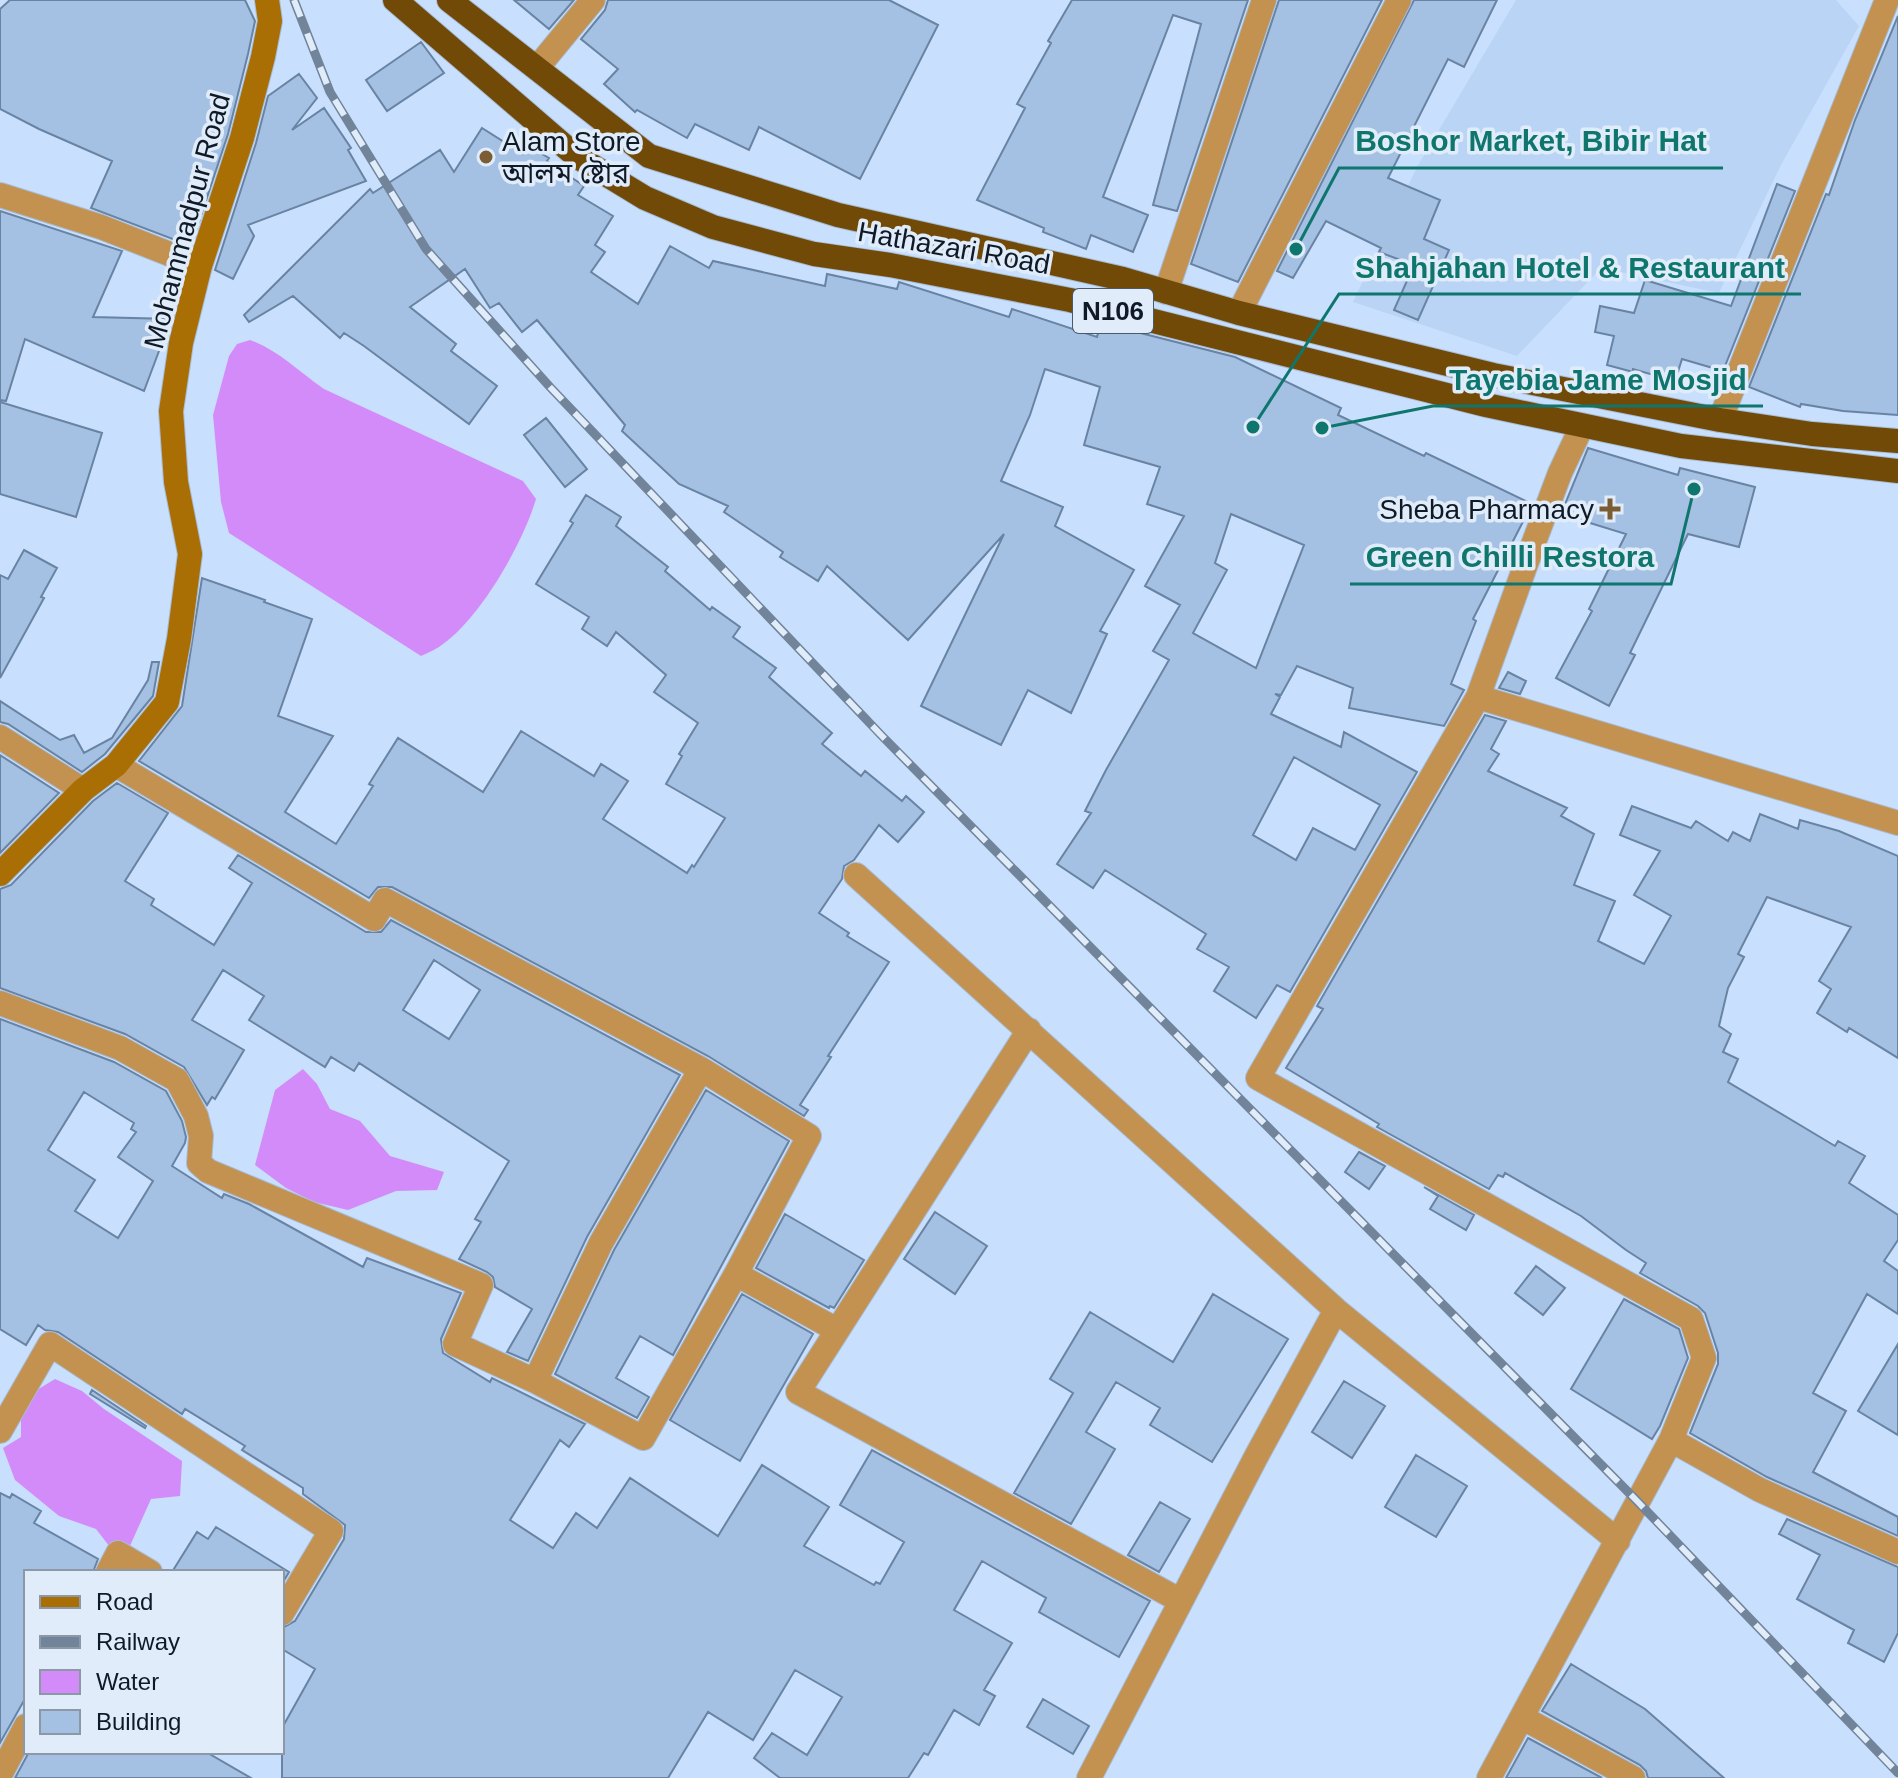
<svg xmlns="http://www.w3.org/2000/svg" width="1898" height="1778" font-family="Helvetica,'Noto Sans Bengali',sans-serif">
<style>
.built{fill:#bad4f6}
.water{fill:#d38bf9}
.building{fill:#a4c1e4;stroke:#6883a3;stroke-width:2;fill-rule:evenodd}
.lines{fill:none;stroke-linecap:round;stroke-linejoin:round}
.street-casing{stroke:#a7bcd6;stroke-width:26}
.secondary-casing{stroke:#a7bcd6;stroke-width:26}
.highway-casing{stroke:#a7bcd6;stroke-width:26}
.street{stroke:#c39250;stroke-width:24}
.secondary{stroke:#a96f05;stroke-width:24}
.highway{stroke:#714a07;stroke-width:24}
.rail-casing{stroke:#728499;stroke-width:9}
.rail{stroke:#e0ecfa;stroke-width:6;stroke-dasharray:18;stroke-linecap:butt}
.poi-dot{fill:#7c5c32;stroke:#e0ecfa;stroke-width:3}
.labels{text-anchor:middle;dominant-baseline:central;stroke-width:7;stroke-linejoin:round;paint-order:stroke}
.shield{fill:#e0ecfa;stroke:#4e5966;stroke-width:2}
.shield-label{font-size:26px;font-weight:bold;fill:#101a27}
.poi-label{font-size:28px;fill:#101a27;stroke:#e0ecfa;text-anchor:start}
.street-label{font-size:28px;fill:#101a27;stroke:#e0ecfa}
.leader{fill:none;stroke:#0f766e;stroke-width:3}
.callout-dot{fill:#0f766e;stroke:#e0ecfa;stroke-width:3}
.callout-label{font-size:30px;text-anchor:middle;font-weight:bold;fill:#0f766e;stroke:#e0ecfa;stroke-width:7;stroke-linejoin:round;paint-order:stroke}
</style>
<rect width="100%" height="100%" fill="#c8e0fd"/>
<path class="built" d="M 1516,0 L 1836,0 L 1859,26 L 1781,165 L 1719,293 L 1601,268 L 1517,356 L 1353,302 L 1417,167 Z"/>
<path class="water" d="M 250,340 C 278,350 298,371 324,389 L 523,481 L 536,499 C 523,543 481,617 443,644 C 437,649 429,652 421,656 L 229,533 L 221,502 L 213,415 L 229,356 L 237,344 Z
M 303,1069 L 317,1084 L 330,1109 L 360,1121 L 390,1156 L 444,1172 L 437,1190 L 396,1191 L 348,1210 L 314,1202 L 286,1188 L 255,1165 L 275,1090 Z
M 55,1379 L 82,1391 L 104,1409 L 182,1461 L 180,1496 L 151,1499 L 129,1548 L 113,1551 L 96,1529 L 59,1516 L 15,1480 L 3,1448 L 21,1437 L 21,1421 L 17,1411 L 27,1396 Z"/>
<path class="building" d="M 10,0 L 245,0 L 255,21 L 248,54 L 228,134 L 191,246 L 91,208 L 112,161 L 39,129 L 0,109 L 0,9 Z
M 514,0 L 574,0 L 549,29 Z
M 608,0 L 889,0 L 938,25 L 860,179 L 759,127 L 749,150 L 695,124 L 687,138 L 637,110 L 635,112 L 604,84 L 618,69 L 581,39 L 605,10 Z
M 1072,0 L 1248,0 L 1177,211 L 1153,205 L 1201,24 L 1173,15 L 1103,197 L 1148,215 L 1133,252 L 1091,235 L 1086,249 L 1043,232 L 1044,228 L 977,200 L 1025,108 L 1017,104 L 1051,43 L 1048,41 Z
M 1279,0 L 1382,0 L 1238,282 L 1191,264 Z
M 1414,0 L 1497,0 L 1464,67 L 1448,59 L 1388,178 L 1440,200 L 1424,239 L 1449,250 L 1418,320 L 1394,310 L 1414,265 L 1379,252 L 1381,248 L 1326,221 L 1293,278 L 1277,271 Z
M 1898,16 L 1898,415 L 1843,411 L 1801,404 L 1800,407 L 1749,387 L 1826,194 L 1829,195 L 1855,120 Z
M 421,42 L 444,73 L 387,111 L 366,80 Z
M 299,74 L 317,98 L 292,130 L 324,108 L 351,148 L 348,150 L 366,181 L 248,225 L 254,236 L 233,279 L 215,270 L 256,143 L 268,96 Z
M 482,128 L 523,154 L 528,146 L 549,158 L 547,161 L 584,186 L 578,195 L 613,216 L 595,245 L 605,252 L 591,272 L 638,304 L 670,246 L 709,268 L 713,261 L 825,286 L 827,274 L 897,289 L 899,282 L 1009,317 L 1012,309 L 1097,337 L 1101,323 L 1235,357 L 1341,408 L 1338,415 L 1424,456 L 1426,453 L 1532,504 L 1473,619 L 1476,621 L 1451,684 L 1464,690 L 1444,726 L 1349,708 L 1353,688 L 1297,666 L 1281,695 L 1275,694 L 1280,697 L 1271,714 L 1341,747 L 1344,732 L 1417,772 L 1290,992 L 1277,985 L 1256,1018 L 1214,991 L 1229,967 L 1197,949 L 1206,934 L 1105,870 L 1093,888 L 1057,864 L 1091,813 L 1085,811 L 1106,770 L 1169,660 L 1153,651 L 1180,605 L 1145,586 L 1184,516 L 1147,504 L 1160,467 L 1084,445 L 1100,387 L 1045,369 L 1030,415 L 1001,481 L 1063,507 L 1055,526 L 1134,570 L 1100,631 L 1107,634 L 1071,713 L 1028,690 L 1001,745 L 921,706 L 1004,534 L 908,640 L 827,566 L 818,581 L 780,557 L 783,552 L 724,512 L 728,506 L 679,484 L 622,431 L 625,425 L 537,320 L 522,332 L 499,303 L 490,308 L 465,269 L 410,307 L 456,344 L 451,351 L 497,386 L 469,424 L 364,346 L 344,333 L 340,338 L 293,296 L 249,322 L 244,315 L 370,189 L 373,193 L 440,150 L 454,172 ZM 1231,514 L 1304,545 L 1256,668 L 1193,633 L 1227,570 L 1215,563 ZM 1294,757 L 1380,805 L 1355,850 L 1313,828 L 1296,860 L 1253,835 Z
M 1777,184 L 1795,191 L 1723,371 L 1682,359 L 1675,381 L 1633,369 L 1633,372 L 1607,365 L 1614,336 L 1595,332 L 1600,306 L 1634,313 L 1645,280 L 1731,306 Z
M 0,211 L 122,251 L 93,317 L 171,319 L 144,391 L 25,339 L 6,401 L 0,400 Z
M 0,402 L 102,433 L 76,517 L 0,494 Z
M 546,418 L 587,469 L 565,487 L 524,435 Z
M 1588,448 L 1678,475 L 1680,468 L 1755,487 L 1739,547 L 1688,534 L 1630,653 L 1635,655 L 1609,706 L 1556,678 L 1592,611 L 1589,609 L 1626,534 L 1561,514 Z
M 586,495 L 621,517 L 616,526 L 668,567 L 665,571 L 710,610 L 712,607 L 740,627 L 733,637 L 776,668 L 769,677 L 832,733 L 822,744 L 861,776 L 865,771 L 902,801 L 906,796 L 924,812 L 898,842 L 879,825 L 854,860 L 844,866 L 842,879 L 819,913 L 849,933 L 847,936 L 889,962 L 828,1056 L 831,1057 L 800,1105 L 808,1110 L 804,1116 L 708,1056 L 392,887 L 378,887 L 369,898 L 139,761 L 182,706 L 202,578 L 265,600 L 264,602 L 312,619 L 278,716 L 333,736 L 285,812 L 336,844 L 373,786 L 369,784 L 398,738 L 483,792 L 521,731 L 594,776 L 601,764 L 628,781 L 603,819 L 687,873 L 692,865 L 694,867 L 725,818 L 666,784 L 682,756 L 679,754 L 698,723 L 654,692 L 666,675 L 616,632 L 607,646 L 582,629 L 589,617 L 536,584 L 573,523 L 570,521 Z
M 24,550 L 57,568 L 41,597 L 44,598 L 0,678 L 0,575 L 8,579 Z
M 152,662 L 159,662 L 153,696 L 105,754 L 82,772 L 8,724 L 0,722 L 0,701 L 60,740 L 74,735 L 84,753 L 112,738 L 148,680 Z
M 1508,672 L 1526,681 L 1520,694 L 1499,688 Z
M 1485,715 L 1506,721 L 1491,749 L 1499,754 L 1488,771 L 1567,808 L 1561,816 L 1594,834 L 1574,885 L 1615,901 L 1598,941 L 1644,964 L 1671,916 L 1634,895 L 1660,851 L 1620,835 L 1632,806 L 1691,828 L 1696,821 L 1728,841 L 1733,832 L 1750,841 L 1760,814 L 1798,829 L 1800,820 L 1839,831 L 1898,856 L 1898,1058 L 1849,1028 L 1847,1032 L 1817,1013 L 1831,989 L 1819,981 L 1851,927 L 1767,897 L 1738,954 L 1744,957 L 1728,988 L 1719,1026 L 1731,1034 L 1723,1052 L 1738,1059 L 1728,1082 L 1835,1146 L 1838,1141 L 1865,1156 L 1849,1183 L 1898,1215 L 1898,1240 L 1884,1261 L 1898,1271 L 1898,1314 L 1867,1294 L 1813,1393 L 1846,1411 L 1813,1472 L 1898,1517 L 1898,1536 L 1767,1477 L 1690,1433 L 1718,1364 L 1718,1353 L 1705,1313 L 1698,1306 L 1640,1273 L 1646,1263 L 1626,1250 L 1581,1216 L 1505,1173 L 1503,1177 L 1498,1175 L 1489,1189 L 1377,1127 L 1379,1124 L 1286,1068 L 1323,1009 L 1317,1006 Z
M 0,755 L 59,793 L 0,853 Z
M 117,783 L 168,813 L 125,881 L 154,899 L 151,905 L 214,945 L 252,883 L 229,868 L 238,855 L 366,932 L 381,932 L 391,920 L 680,1075 L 587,1237 L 528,1361 L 507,1352 L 532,1309 L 495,1287 L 493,1277 L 487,1272 L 459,1259 L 481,1222 L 475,1219 L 509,1161 L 359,1063 L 354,1071 L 331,1057 L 325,1067 L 249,1020 L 264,996 L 223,970 L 192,1020 L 244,1050 L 215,1099 L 212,1097 L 207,1105 L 184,1067 L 125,1034 L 0,988 L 0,889 L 11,885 L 93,801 ZM 434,960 L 480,990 L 449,1039 L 403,1010 Z
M 0,1019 L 114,1062 L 166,1091 L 182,1121 L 186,1137 L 185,1143 L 172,1166 L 222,1198 L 224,1194 L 249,1204 L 363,1267 L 367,1258 L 461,1293 L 441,1339 L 443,1353 L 490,1382 L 492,1378 L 585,1424 L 569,1447 L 560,1440 L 510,1520 L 553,1548 L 576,1513 L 597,1528 L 630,1478 L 718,1536 L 762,1465 L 829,1507 L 804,1546 L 874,1585 L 876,1582 L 880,1584 L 904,1542 L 840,1505 L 872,1450 L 1150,1601 L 1119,1657 L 1039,1612 L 1046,1598 L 982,1561 L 954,1610 L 1012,1643 L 984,1690 L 995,1696 L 979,1725 L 954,1710 L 928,1755 L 924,1753 L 908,1778 L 780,1778 L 754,1758 L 772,1733 L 807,1755 L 842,1697 L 795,1670 L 753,1740 L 708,1712 L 668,1778 L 282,1778 L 282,1728 L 315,1669 L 282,1649 L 282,1628 L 295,1621 L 344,1539 L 345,1525 L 303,1494 L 303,1488 L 242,1450 L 245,1446 L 185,1409 L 182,1414 L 58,1332 L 45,1330 L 38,1325 L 26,1345 L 0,1329 ZM 84,1092 L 134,1123 L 131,1129 L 136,1132 L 118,1157 L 153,1181 L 118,1238 L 75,1211 L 95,1180 L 48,1150 Z
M 706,1090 L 789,1141 L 673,1355 L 640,1336 L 616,1378 L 649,1397 L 637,1418 L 555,1374 L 614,1250 Z
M 1359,1152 L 1385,1166 L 1369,1189 L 1345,1172 Z
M 1424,1187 L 1474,1215 L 1466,1230 L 1430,1209 L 1438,1196 Z
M 935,1212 L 987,1246 L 955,1294 L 904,1259 Z
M 785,1214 L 864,1260 L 834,1308 L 830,1306 L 829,1308 L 756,1268 Z
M 1536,1266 L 1565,1288 L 1543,1315 L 1515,1293 Z
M 742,1294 L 813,1334 L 740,1461 L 670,1420 Z
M 1213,1294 L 1288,1339 L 1212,1462 L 1150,1425 L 1160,1408 L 1116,1382 L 1086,1432 L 1115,1449 L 1071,1524 L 1014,1493 L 1073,1393 L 1050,1379 L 1090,1312 L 1173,1362 Z
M 1624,1299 L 1679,1329 L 1688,1358 L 1660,1426 L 1652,1439 L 1571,1389 Z
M 1898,1344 L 1898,1435 L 1858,1411 Z
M 1344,1381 L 1385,1406 L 1352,1458 L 1312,1432 Z
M 92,1390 L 146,1426 L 145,1428 L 90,1394 Z
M 1416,1455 L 1467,1486 L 1436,1537 L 1385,1507 Z
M 0,1493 L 10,1498 L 12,1494 L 41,1511 L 34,1523 L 98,1559 L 93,1572 L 26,1572 L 26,1697 L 0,1743 Z
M 1160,1502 L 1190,1519 L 1159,1572 L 1128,1555 Z
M 1787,1519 L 1898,1567 L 1898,1633 L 1884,1662 L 1848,1643 L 1854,1630 L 1797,1599 L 1820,1555 L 1779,1534 Z
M 216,1527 L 289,1572 L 282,1584 L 282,1572 L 172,1572 L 197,1532 L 208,1539 Z
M 1571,1664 L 1645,1709 L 1724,1778 L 1648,1778 L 1646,1771 L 1640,1765 L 1542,1711 Z
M 1043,1699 L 1089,1726 L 1073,1754 L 1027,1727 Z
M 1528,1738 L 1602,1778 L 1506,1778 Z
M 29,1752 L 206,1752 L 251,1778 L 15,1778 Z"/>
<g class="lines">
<g class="street-casing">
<path id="street" d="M 537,68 L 593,0
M 0,195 L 101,227 L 200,266
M 1166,292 L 1264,0
M 1239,313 L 1399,0
M 1720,420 L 1887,0
M 1478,697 L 1898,823
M 0,737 L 83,790
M 116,765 L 374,919 L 385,900 L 701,1069 L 601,1243 L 535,1381
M 856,875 L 1336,1310 L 1618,1541
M 0,1003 L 120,1048 L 177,1080 L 196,1116 L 201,1136 L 199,1163 L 208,1171 L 481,1285 L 455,1344 L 535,1381 L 643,1438 L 736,1274 L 837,1330
M 1029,1030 L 798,1392 L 1181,1601
M 701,1069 L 809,1136 L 736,1274
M 0,1431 L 50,1344 L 331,1531 L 282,1613
M 1671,1440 L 1760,1490 L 1898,1552
M 108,1572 L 118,1553 L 150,1572
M 1523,1718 L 1633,1778
M 0,1775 L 26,1726
M 1089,1778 L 1257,1455 L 1336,1310
M 1489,1778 L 1671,1440 L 1704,1358 L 1691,1319 L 1258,1078 L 1478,697 L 1531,550 L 1560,473 L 1582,426"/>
</g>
<g class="secondary-casing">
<path id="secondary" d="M 0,874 L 83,790 L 116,765 L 167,702 L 179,639 L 190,554 L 176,482 L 171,411 L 181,343 L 200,266 L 242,138 L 263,57 L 270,21 L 267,0"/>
</g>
<g class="highway-casing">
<path id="highway" d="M 395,0 L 576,156 L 645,198 L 713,227 L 814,254 L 890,265 L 1070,300 L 1486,405 L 1681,446 L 1898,471
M 449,0 L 649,156 L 838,215 L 1123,279 L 1239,313 L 1493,375 L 1720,420 L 1812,434 L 1898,441"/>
</g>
<use href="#street" class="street"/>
<use href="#secondary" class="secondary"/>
<use href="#highway" class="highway"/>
<g class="rail-casing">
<path id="rail" d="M 294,0 L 330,92 L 426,249 L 550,387 L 882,736 L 1638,1502 L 1898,1773"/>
</g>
<use href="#rail" class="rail"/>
</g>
<g class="poi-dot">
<circle cx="486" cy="157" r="8"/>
<path d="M1606 497h8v8h8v8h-8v8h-8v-8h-8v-8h8z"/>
</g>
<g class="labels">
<rect class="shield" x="1073" y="289" width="80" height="44" rx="6"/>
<g class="shield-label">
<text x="1113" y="311">N106</text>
</g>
<g class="poi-label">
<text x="502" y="141">Alam Store<tspan x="502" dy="32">আলম ষ্টোর</tspan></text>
<text x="1594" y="509" text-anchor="end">Sheba Pharmacy</text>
</g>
<g class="street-label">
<text transform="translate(187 221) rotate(-75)">Mohammadpur Road</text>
<text transform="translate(954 248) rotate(10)">Hathazari Road</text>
</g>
</g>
<path class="leader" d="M1296 249L1339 168H1723M1253 427L1339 294H1801M1322 428L1433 406H1763M1694 489L1671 584H1350"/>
<g class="callout-dot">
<circle cx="1296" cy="249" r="8"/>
<circle cx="1253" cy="427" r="8"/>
<circle cx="1322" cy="428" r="8"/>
<circle cx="1694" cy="489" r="8"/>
</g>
<g class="callout-label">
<text x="1531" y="151">Boshor Market, Bibir Hat</text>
<text x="1570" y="278">Shahjahan Hotel &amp; Restaurant</text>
<text x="1598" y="390">Tayebia Jame Mosjid</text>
<text x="1510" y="567">Green Chilli Restora</text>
</g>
<rect x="24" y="1570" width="260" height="184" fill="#e0ecfa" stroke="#8d98a6" stroke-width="2"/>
<rect x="40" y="1596" width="40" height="12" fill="#a96f05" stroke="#8d98a6" stroke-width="2"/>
<text x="96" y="1610" font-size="24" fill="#101a27">Road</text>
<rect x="40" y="1636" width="40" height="12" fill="#728499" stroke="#8d98a6" stroke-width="2"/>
<text x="96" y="1650" font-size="24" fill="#101a27">Railway</text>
<rect x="40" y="1670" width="40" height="24" fill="#d38bf9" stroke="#8d98a6" stroke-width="2"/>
<text x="96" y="1690" font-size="24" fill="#101a27">Water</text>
<rect x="40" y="1710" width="40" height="24" fill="#a4c1e4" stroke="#8d98a6" stroke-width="2"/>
<text x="96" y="1730" font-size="24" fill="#101a27">Building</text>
</svg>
